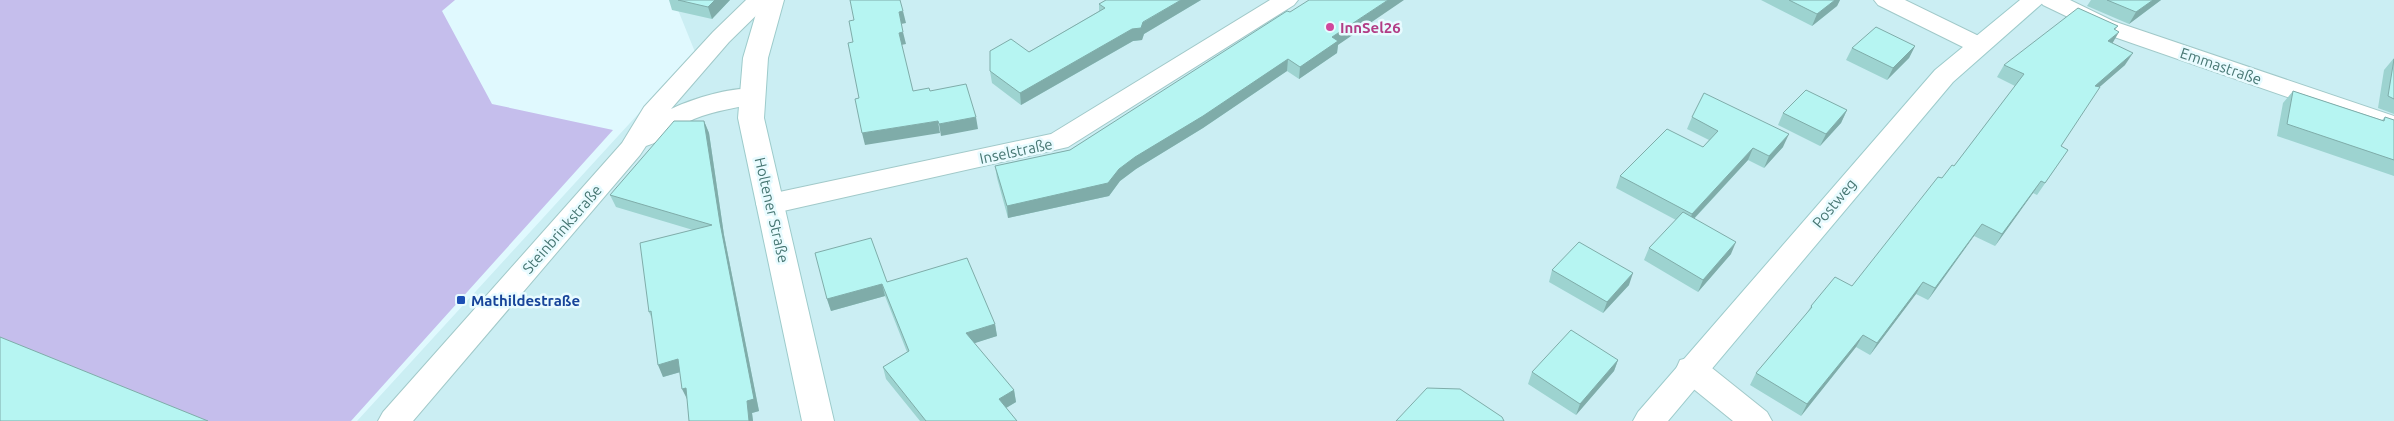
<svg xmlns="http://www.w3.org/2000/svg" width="2394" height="421" font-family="Ubuntu,sans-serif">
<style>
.residential{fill:#cbeef3}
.green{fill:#c5beec}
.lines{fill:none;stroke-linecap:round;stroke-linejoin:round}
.street-casing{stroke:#a1c9c9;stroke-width:2}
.secondary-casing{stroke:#9dcbcb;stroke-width:2}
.street{fill:#fff;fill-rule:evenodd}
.secondary{fill:#fff;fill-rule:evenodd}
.wall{fill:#9dd3d0}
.shaded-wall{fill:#7faca9}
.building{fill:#b6f5f2;stroke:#7faca9}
.hotel-dot{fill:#d1479c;stroke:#e8fbff;stroke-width:2}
.transit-dot{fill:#1a4fb4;stroke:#e8fbff;stroke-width:2}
.labels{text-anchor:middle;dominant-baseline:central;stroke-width:5;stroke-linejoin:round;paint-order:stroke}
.hotel-label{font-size:15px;font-weight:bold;fill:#b23c85;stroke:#e8fbff;text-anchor:start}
.street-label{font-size:15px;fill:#467672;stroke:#e8fbff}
.transit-label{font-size:15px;font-weight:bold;fill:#164399;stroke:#e8fbff;text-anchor:start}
</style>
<rect width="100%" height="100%" fill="#e0f9fe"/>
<path class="residential" d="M 674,0 L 2394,0 L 2394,421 L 357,421 L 695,52 Z"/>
<path class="green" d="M 0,0 L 455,0 L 442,11 L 492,104 L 613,130 L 351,421 L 202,421 L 0,341 Z"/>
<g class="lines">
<g class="street-casing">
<path id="street" d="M 746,0 L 772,0 L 729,42 L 671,109 C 691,99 738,84 760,90 L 764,96 L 760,102 C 738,108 715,110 694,119 C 677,126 664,141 646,146 L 640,155 L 413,421 L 378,421 L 383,412 L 622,143 L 644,107 L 713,32 Z
M 1270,0 L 1298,0 L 1294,5 L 1068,147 L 770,214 L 760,211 L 756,204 L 760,197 L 770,194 L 1051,134 Z
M 1874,0 L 1905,0 L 1987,40 L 1990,45 L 1987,50 L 1978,53 L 1969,50 L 1878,5 Z
M 2039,0 L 2070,0 L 2113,21 L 2394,116 L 2394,134 L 2097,31 L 2043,5 Z
M 1691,357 L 1702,360 L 1767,412 L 1772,421 L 1733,421 L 1680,378 L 1676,369 L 1680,360 Z"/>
</g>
<g class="secondary-casing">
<path id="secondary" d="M 760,0 L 784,0 L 768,58 L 764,118 L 834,421 L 802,421 L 738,118 L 743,58 Z
M 2020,0 L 2046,0 L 1953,82 L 1668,421 L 1633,421 L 1638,412 L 1935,70 Z"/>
</g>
<use href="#street" class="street"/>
<use href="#secondary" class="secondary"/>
</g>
<path class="wall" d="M 669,0 L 730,0 L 712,19 L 672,10 Z
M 1106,0 L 1201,0 L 1144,34 L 1142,40 L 1133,41 L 1021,105 L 992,83 L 990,71 L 1029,52 L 1099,11 L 1099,4 Z
M 1761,0 L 1840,0 L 1837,6 L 1812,26 Z
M 2091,0 L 2161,0 L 2129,24 L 2087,6 Z
M 1290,12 L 1338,45 L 1337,53 L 1299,79 L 1287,71 L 1203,128 L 1136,169 L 1120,181 L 1109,196 L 1008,218 L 997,178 L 995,166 L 1070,150 Z
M 2118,26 L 2115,30 L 2112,43 L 2125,65 L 2099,87 L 2061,146 L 2068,150 L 2037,195 L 2033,193 L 1995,246 L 1974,236 L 1928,300 L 1916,294 L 1870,355 L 1856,347 L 1801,416 L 1750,385 L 1756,373 L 1807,313 L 1811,306 L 1852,286 L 1942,178 L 1954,166 L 2015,86 L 1997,77 L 2004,65 Z
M 1915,46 L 1909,58 L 1887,80 L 1846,60 L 1852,48 Z
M 2394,58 L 2394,114 L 2378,108 L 2384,70 Z
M 2293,91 L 2382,120 L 2385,117 L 2394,120 L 2394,176 L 2277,136 L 2283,103 Z
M 1847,110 L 1841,123 L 1820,146 L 1778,125 L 1783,113 Z
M 1692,117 L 1783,147 L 1764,168 L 1748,160 L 1694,219 L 1731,254 L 1698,292 L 1644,260 L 1649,248 L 1676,220 L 1616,188 L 1620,176 L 1703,147 L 1709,140 L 1687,129 Z
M 704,121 L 709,133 L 724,235 L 759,411 L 752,413 L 753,421 L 689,421 L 687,399 L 680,372 L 663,377 L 652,319 L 649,312 L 693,230 L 616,207 L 610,195 Z
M 1552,270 L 1629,285 L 1603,313 L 1549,282 Z
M 887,282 L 995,324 L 997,336 L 974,343 L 1014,390 L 1016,402 L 1006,408 L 1017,421 L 920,421 L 886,379 L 883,367 L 907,352 L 885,296 L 831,311 L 827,299 Z
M 1618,360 L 1614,371 L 1576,415 L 1528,384 L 1532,372 Z"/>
<path class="shaded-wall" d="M 715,0 L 730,0 L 712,19 L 708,7 Z
M 1181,0 L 1201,0 L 1144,34 L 1142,40 L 1133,41 L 1021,105 L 1020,93 L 1132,29 Z
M 1388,0 L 1404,0 L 1338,45 L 1337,53 L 1299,79 L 1300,67 L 1332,37 Z
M 1835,0 L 1840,0 L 1837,6 L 1812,26 L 1817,14 Z
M 2153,0 L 2161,0 L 2129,24 L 2136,12 Z
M 903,11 L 906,23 L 901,24 L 899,12 Z
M 903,32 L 906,44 L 901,45 L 899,33 Z
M 2119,32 L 2112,44 L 2108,41 Z
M 1915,46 L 1909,58 L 1887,80 L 1893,68 Z
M 2133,53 L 2125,65 L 2087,98 L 2095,86 Z
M 1288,59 L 1287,71 L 1203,128 L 1136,169 L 1120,181 L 1109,196 L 1008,218 L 1007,206 L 1119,169 L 1135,157 Z
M 1847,110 L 1841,123 L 1820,146 L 1826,134 Z
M 976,117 L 978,129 L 941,136 L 939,124 Z
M 704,121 L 709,133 L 724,235 L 759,411 L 752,413 L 753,421 L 749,421 Z
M 938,121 L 940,133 L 865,145 L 862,133 Z
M 1789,134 L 1783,147 L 1764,168 L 1769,156 Z
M 1753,148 L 1748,160 L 1687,226 L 1692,214 Z
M 2041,181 L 2033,193 L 1995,246 L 2002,234 Z
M 1982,224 L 1974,236 L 1928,300 L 1935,288 Z
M 1736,242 L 1731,254 L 1698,292 L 1703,280 Z
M 1633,273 L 1629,285 L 1603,313 L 1607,302 Z
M 1923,282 L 1916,294 L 1870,355 L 1877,343 Z
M 882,284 L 885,296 L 831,311 L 827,299 Z
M 995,324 L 997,336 L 969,345 L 966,333 Z
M 1863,335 L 1856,347 L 1801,416 L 1807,404 Z
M 678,359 L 684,371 L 663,377 L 658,365 Z
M 1618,360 L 1614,371 L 1576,415 L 1580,404 Z
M 686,388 L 688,401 L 682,389 Z
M 1014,390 L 1016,402 L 1001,411 L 999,399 Z"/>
<path class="building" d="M 678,0 L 715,0 L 708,7 Z
M 850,0 L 900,0 L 903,11 L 899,12 L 903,32 L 899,33 L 913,91 L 929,88 L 930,91 L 966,84 L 976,117 L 939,124 L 938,121 L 862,133 L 855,99 L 859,98 L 848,43 L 853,42 L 849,21 L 854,20 Z
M 1106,0 L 1181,0 L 1143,22 L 1141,28 L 1132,29 L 1020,93 L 990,71 L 990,51 L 1011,39 L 1029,52 L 1105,8 L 1099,4 Z
M 1309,0 L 1388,0 L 1332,37 L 1338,41 L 1300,67 L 1288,59 L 1203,116 L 1135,157 L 1119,169 L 1108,183 L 1007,206 L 995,166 L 1070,150 L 1287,11 L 1290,12 Z
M 1789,0 L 1835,0 L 1817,14 Z
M 2107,0 L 2153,0 L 2136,12 Z
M 2078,8 L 2118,26 L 2114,29 L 2119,32 L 2108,41 L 2133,53 L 2095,86 L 2100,87 L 2061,146 L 2068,150 L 2045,183 L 2041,181 L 2002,234 L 1982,224 L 1935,288 L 1923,282 L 1877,343 L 1863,335 L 1807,404 L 1756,373 L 1812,307 L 1811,306 L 1835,277 L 1852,286 L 1938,177 L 1942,178 L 1952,165 L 1954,166 L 2024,74 L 2004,65 Z
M 1876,27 L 1915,46 L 1893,68 L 1852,48 Z
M 2394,59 L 2394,99 L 2388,96 Z
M 1806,90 L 1847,110 L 1826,134 L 1783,113 Z
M 2293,91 L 2384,121 L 2385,117 L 2394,120 L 2394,160 L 2287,124 Z
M 1704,93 L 1789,134 L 1769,156 L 1753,148 L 1692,214 L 1620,176 L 1667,129 L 1703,147 L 1718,131 L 1692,117 Z
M 674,121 L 704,121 L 720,223 L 754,399 L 747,401 L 749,421 L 689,421 L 686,388 L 682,389 L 678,359 L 658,365 L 651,311 L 649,312 L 640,243 L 712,225 L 610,195 Z
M 1683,212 L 1736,242 L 1703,280 L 1649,248 Z
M 871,238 L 887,282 L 967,258 L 995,324 L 966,333 L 1014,390 L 999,399 L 1017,421 L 926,421 L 883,367 L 909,351 L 882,284 L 827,299 L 815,253 Z
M 1579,242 L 1633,273 L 1607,302 L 1552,270 Z
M 1571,330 L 1618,360 L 1580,404 L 1532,372 Z
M 0,337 L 208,421 L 0,421 Z
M 1427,388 L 1460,389 L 1502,417 L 1504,421 L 1396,421 Z"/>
<circle class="hotel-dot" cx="1330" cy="27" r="5"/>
<rect class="transit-dot" x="456" y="295" width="10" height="10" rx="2.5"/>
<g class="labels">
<g class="hotel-label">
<text x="1340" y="27">InnSel26</text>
</g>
<g class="street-label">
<text transform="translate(2221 66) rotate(19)">Emmastraße</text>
<text transform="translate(1016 151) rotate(-12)">Inselstraße</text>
<text transform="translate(1834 203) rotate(-50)">Postweg</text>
<text transform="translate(772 210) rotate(77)">Holtener Straße</text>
<text transform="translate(562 229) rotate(-49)">Steinbrinkstraße</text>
</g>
<g class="transit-label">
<text x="471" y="300">Mathildestraße</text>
</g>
</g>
</svg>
